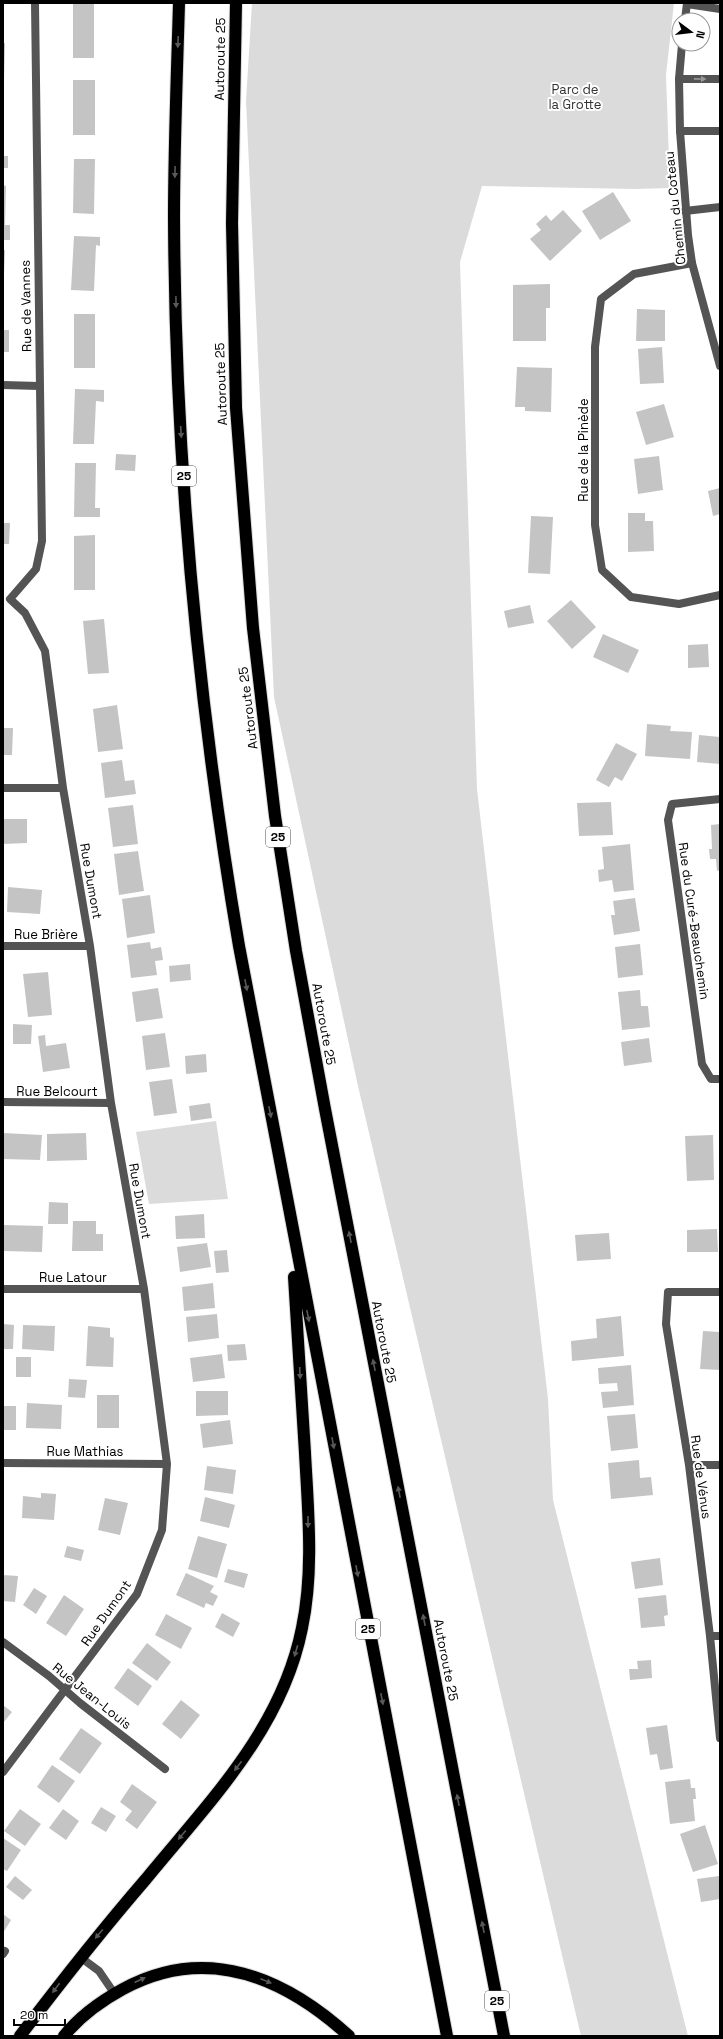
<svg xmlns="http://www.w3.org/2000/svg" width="723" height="2039" font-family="'Space Grotesk',sans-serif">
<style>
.green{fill:#dbdbdb}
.building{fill:#c4c4c4}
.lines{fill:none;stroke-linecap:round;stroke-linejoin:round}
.motorway-casing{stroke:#dbdbdb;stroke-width:14}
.service{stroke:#545454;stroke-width:8}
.minor{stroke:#545454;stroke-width:8}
.tertiary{stroke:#545454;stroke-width:8}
.motorway{stroke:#000;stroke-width:12}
.oneway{fill:#595959}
.oneway2{fill:#989898}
.labels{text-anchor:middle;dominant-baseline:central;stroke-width:4;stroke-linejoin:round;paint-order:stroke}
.shield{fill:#fff;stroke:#4c4c4c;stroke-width:1}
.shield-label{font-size:12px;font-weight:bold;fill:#000}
.street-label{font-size:13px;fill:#000;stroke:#fff}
.park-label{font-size:13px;fill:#323232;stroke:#fff}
</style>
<rect width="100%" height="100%" fill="#fff"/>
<path class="green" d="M 252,3 L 674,3 L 666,75 L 670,188 L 634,189 L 482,186 L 460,262 L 477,789 L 548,1399 L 553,1500 L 688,2036 L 581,2036 L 358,1086 L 274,697 L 246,101 Z
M 216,1121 L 228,1199 L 149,1204 L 136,1132 Z"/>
<path class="building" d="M 73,3 L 94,3 L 94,58 L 73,58 Z
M 3,43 L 5,43 L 4,82 L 3,82 Z
M 73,80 L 95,80 L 95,135 L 73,135 Z
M 3,156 L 8,156 L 8,168 L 3,168 Z
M 74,159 L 95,159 L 94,214 L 73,213 Z
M 3,185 L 6,186 L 5,225 L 10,225 L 10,240 L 3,240 Z
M 613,192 L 631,221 L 600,240 L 582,211 Z
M 563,210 L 582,231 L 550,261 L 530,239 L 541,230 L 536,224 L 546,215 L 551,221 Z
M 74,236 L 100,237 L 100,246 L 96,245 L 94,291 L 71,290 Z
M 3,250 L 5,250 L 4,275 L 3,275 Z
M 550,284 L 550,308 L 546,308 L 546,341 L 513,341 L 513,285 Z
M 637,309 L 665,310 L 665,341 L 636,341 Z
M 74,314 L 95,314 L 95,368 L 74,368 Z
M 3,330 L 9,330 L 9,352 L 3,352 Z
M 662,347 L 664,383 L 640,384 L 638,349 Z
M 517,367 L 552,368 L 551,412 L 525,411 L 525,407 L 515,407 Z
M 75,389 L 104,390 L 104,402 L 96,401 L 94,444 L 73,444 Z
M 664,404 L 674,437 L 646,445 L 636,412 Z
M 116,454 L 136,455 L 135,471 L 115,470 Z
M 659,456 L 663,490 L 638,494 L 634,459 Z
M 75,463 L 96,463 L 95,508 L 100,508 L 100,517 L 74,517 Z
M 720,488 L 720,514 L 713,516 L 708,491 Z
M 628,513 L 645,513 L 645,521 L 653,521 L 654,551 L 628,552 Z
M 531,516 L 553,517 L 550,574 L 528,573 Z
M 3,523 L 10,523 L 9,544 L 3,544 Z
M 95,535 L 95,590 L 74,590 L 74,536 Z
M 571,600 L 596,627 L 572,649 L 547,621 Z
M 530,605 L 534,623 L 508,628 L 504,611 Z
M 104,619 L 109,673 L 88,674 L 83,621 Z
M 603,634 L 639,650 L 628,673 L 593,657 Z
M 708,644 L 709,667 L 688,668 L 688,645 Z
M 117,705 L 123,749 L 98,752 L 93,709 Z
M 647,724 L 671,726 L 670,731 L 692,732 L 690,759 L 645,756 Z
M 3,728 L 13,728 L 12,755 L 3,755 Z
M 699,735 L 720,737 L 720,764 L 697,762 Z
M 616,743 L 637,754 L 622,781 L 615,777 L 609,787 L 596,780 Z
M 122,760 L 125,781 L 134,780 L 136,794 L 105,798 L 101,763 Z
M 611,802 L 613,835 L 579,836 L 577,803 Z
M 133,805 L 138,844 L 113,847 L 108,808 Z
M 3,819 L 27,819 L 27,843 L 3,844 Z
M 720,824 L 720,870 L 717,871 L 716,859 L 710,859 L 709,849 L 712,849 L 711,825 Z
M 630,844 L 634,890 L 614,892 L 612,880 L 599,882 L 598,870 L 604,869 L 602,847 Z
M 138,851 L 144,891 L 119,895 L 114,854 Z
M 8,887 L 42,890 L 40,914 L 7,912 Z
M 150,895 L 155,933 L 127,938 L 122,899 Z
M 635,898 L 640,931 L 614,935 L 611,915 L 615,915 L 613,901 Z
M 150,942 L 151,949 L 161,947 L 163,960 L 155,961 L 157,975 L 131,978 L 127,945 Z
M 640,944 L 643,975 L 618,978 L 615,947 Z
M 190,964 L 191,980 L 170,982 L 169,966 Z
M 48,972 L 52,1015 L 28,1017 L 23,974 Z
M 158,988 L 163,1018 L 136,1022 L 132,992 Z
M 640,990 L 641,1006 L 648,1006 L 650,1027 L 622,1030 L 618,992 Z
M 13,1024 L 32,1025 L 31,1044 L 13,1044 Z
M 165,1033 L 170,1067 L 146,1070 L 142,1036 Z
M 45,1035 L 46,1046 L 66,1043 L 70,1068 L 43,1072 L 38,1036 Z
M 649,1038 L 652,1062 L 624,1066 L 621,1042 Z
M 206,1054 L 207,1072 L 186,1074 L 185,1056 Z
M 172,1079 L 177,1113 L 154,1116 L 149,1082 Z
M 210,1103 L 212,1118 L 191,1121 L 189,1106 Z
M 3,1133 L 42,1135 L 40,1160 L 3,1159 Z
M 86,1133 L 87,1160 L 47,1161 L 47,1134 Z
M 713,1135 L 714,1180 L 687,1181 L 685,1136 Z
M 49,1202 L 68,1203 L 68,1224 L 48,1224 Z
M 204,1214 L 205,1238 L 176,1239 L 175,1216 Z
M 73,1221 L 96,1221 L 96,1234 L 103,1234 L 103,1251 L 72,1251 Z
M 3,1225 L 43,1226 L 42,1252 L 3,1251 Z
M 717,1229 L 718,1252 L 687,1252 L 687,1230 Z
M 609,1233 L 611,1259 L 577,1261 L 575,1235 Z
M 207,1243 L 211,1267 L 180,1272 L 177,1247 Z
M 227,1250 L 229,1272 L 216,1273 L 214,1251 Z
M 213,1283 L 215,1308 L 184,1311 L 182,1287 Z
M 217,1314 L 219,1338 L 188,1342 L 186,1317 Z
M 621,1316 L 624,1356 L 572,1361 L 571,1341 L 597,1338 L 596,1319 Z
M 3,1324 L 14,1325 L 13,1349 L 3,1349 Z
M 23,1325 L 55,1326 L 54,1351 L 22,1349 Z
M 88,1326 L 110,1328 L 110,1337 L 114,1338 L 113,1367 L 86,1366 Z
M 703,1331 L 720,1332 L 720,1370 L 700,1369 Z
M 245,1344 L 247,1360 L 228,1361 L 227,1345 Z
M 222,1354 L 225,1378 L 193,1382 L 190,1358 Z
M 16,1357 L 31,1357 L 31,1377 L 16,1377 Z
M 631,1365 L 634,1405 L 603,1408 L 601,1392 L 618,1391 L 617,1383 L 599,1384 L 598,1368 Z
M 69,1379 L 87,1380 L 85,1398 L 68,1397 Z
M 196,1391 L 228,1391 L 228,1415 L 196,1416 Z
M 97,1395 L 119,1395 L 119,1428 L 97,1428 Z
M 27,1403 L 62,1405 L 61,1429 L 26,1428 Z
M 3,1406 L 16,1406 L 16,1430 L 3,1430 Z
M 635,1414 L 638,1448 L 611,1451 L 607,1416 Z
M 230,1420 L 233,1444 L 203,1448 L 200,1424 Z
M 639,1460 L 640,1478 L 651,1477 L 653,1495 L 611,1499 L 608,1463 Z
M 207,1466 L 236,1470 L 233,1494 L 204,1490 Z
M 41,1493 L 56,1494 L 54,1520 L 22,1518 L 23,1496 L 41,1498 Z
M 205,1497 L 235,1505 L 229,1528 L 200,1521 Z
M 105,1498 L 128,1503 L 120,1535 L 98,1530 Z
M 198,1536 L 227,1544 L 217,1578 L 188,1569 Z
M 67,1546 L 84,1550 L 81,1561 L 64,1557 Z
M 660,1558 L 663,1585 L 635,1589 L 631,1562 Z
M 228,1569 L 248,1574 L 244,1588 L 224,1582 Z
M 186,1573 L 214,1586 L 210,1592 L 218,1596 L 213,1606 L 206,1603 L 204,1608 L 176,1595 Z
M 3,1575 L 18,1576 L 15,1602 L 3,1601 Z
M 34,1588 L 47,1596 L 36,1614 L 23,1605 Z
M 64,1595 L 84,1609 L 66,1636 L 46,1623 Z
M 666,1595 L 668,1615 L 664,1616 L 665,1626 L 641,1628 L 638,1598 Z
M 222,1613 L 240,1623 L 233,1637 L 215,1627 Z
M 166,1614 L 192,1628 L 181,1649 L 155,1635 Z
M 147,1643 L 171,1662 L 157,1681 L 132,1663 Z
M 651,1660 L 652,1678 L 630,1680 L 629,1669 L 638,1669 L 637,1661 Z
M 128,1668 L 152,1686 L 138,1706 L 114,1688 Z
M 181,1700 L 200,1715 L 181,1739 L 162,1724 Z
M 3,1705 L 12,1712 L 3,1723 Z
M 667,1725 L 673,1768 L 660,1770 L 657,1754 L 650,1755 L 646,1728 Z
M 81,1728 L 102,1743 L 80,1774 L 59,1759 Z
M 52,1765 L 75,1781 L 59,1803 L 37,1787 Z
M 690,1779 L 691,1788 L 695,1788 L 696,1799 L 693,1799 L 695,1821 L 670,1824 L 665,1782 Z
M 132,1784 L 157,1802 L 137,1829 L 125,1820 L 132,1811 L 120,1802 Z
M 101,1807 L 116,1816 L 106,1832 L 91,1823 Z
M 20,1809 L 41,1824 L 25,1846 L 4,1831 Z
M 63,1809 L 79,1821 L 66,1840 L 49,1828 Z
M 705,1825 L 718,1864 L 693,1872 L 680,1834 Z
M 3,1838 L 21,1850 L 7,1871 L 3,1869 Z
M 15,1876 L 32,1890 L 23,1900 L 6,1887 Z
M 719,1876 L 720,1899 L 701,1902 L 697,1879 Z
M 3,1914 L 11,1920 L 3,1933 Z"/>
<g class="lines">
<g class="motorway-casing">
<path id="motorway" d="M 179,3 C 177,74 174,146 174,217 C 175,462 198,705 239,946 L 447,2036
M 236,3 L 232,223 L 236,408 L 253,628 L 275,816 L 296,951 L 325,1109 L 504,2036
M 20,2036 C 61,1982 102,1930 146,1879 C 209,1802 282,1729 302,1628 C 314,1571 308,1510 305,1453 C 301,1394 298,1336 294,1277
M 64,2036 C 80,2016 101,2001 123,1989 C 206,1944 284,1977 349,2036"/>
</g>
<path class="service" d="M 680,131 L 720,131
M 685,211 L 720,207
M 3,1954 L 5,1951
M 80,1957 L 99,1971 L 114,1993"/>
<path class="minor" d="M 687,4 L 720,9
M 679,79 L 720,79
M 692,263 L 634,274 L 601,299 L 595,347 L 595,525 L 602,570 L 631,597 L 679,604 L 720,595
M 3,385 L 39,386
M 10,599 L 36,569 L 42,541 L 35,3
M 3,788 L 63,788
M 720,799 L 672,804 L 668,820 L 702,1064 L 711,1079 L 720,1079
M 3,946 L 90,946
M 3,1102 L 111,1103
M 3,1289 L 144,1289
M 720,1292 L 668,1292 L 666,1324 L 689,1465 L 710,1636 L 720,1738
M 3,1463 L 167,1464
M 689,1465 L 720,1465
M 710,1636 L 720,1636
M 3,1642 L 49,1676 L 80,1703 L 165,1769
M 3,1772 L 137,1594 L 162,1530 L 167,1464 L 144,1289 L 111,1103 L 90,946 L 63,788 L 45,651 L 25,613 L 10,599"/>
<path class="tertiary" d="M 685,20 L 687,3
M 682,44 L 679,79 L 680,131 L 688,235 L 692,263 L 720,366"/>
<use href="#motorway" class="motorway"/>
</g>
<defs><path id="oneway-solid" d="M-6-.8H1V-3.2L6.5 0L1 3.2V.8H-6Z"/></defs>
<g class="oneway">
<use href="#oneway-solid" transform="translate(178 42) rotate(92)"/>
<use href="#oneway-solid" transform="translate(175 172) rotate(91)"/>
<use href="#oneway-solid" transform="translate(176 302) rotate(89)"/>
<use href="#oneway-solid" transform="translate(181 432) rotate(87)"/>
<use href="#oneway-solid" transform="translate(246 985) rotate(79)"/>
<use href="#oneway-solid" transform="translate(270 1112) rotate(79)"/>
<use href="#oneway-solid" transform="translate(350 1237) rotate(-101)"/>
<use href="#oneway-solid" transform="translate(308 1316) rotate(79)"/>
<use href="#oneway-solid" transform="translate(374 1365) rotate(-101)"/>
<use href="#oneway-solid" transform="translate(300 1373) rotate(87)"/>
<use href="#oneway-solid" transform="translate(333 1443) rotate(79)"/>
<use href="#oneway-solid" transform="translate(399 1492) rotate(-101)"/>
<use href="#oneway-solid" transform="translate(308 1522) rotate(90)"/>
<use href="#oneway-solid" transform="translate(357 1571) rotate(79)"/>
<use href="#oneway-solid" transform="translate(424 1620) rotate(-101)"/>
<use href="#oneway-solid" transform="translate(296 1651) rotate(106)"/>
<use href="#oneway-solid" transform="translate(382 1699) rotate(79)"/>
<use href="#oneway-solid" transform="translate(238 1766) rotate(127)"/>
<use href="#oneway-solid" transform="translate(458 1800) rotate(-101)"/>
<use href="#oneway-solid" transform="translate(182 1835) rotate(130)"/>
<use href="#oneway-solid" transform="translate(483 1927) rotate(-101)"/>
<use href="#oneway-solid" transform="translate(99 1934) rotate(130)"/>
<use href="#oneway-solid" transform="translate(140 1980) rotate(-24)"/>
<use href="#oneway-solid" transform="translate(266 1981) rotate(22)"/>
<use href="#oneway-solid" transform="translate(56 1988) rotate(127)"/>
</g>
<use class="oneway2" href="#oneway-solid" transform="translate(700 79) rotate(1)"/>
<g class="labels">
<g class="shield">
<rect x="172" y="466" width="24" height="20" rx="3"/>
<rect x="266" y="827" width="24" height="20" rx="3"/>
<rect x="356" y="1619" width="24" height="20" rx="3"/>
<rect x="485" y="1991" width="24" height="20" rx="3"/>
</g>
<g class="shield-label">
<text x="184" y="476">25</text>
<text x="278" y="837">25</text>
<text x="368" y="1629">25</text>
<text x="497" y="2001">25</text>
</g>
<g class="street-label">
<text transform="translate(220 59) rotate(-89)">Autoroute 25</text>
<text transform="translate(675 208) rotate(-96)">Chemin du Coteau</text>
<text transform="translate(26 306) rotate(-91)">Rue de Vannes</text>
<text transform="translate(221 384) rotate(-92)">Autoroute 25</text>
<text transform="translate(583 450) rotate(-90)">Rue de la Pinède</text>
<text transform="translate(248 708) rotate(-97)">Autoroute 25</text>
<text transform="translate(91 881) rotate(80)">Rue Dumont</text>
<text transform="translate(694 921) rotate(82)">Rue du Curé-Beauchemin</text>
<text x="46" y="934">Rue Brière</text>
<text transform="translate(324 1024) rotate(80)">Autoroute 25</text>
<text x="57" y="1091">Rue Belcourt</text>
<text transform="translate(140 1201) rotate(80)">Rue Dumont</text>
<text x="73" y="1277">Rue Latour</text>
<text transform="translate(384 1342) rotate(79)">Autoroute 25</text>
<text x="85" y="1451">Rue Mathias</text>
<text transform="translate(701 1477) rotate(82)">Rue de Vénus</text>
<text transform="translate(106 1613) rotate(-55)">Rue Dumont</text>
<text transform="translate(446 1660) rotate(79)">Autoroute 25</text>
<text transform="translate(92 1696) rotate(39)">Rue Jean-Louis</text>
</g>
<g class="park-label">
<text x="575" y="89">Parc de<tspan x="575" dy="15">la Grotte</tspan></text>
</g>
</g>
<rect width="723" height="2039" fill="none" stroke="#000000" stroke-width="8"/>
<g transform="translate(691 32) rotate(105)"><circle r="19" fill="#ffffff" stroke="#999999"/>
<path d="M0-3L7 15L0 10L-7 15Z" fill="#000000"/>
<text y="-6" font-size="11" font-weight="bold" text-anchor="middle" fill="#000000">N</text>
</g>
<path d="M14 2019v6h51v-6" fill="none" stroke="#000000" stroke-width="2"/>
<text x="20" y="2019" font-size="12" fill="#000000" stroke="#ffffff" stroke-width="3" paint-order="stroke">20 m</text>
</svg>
